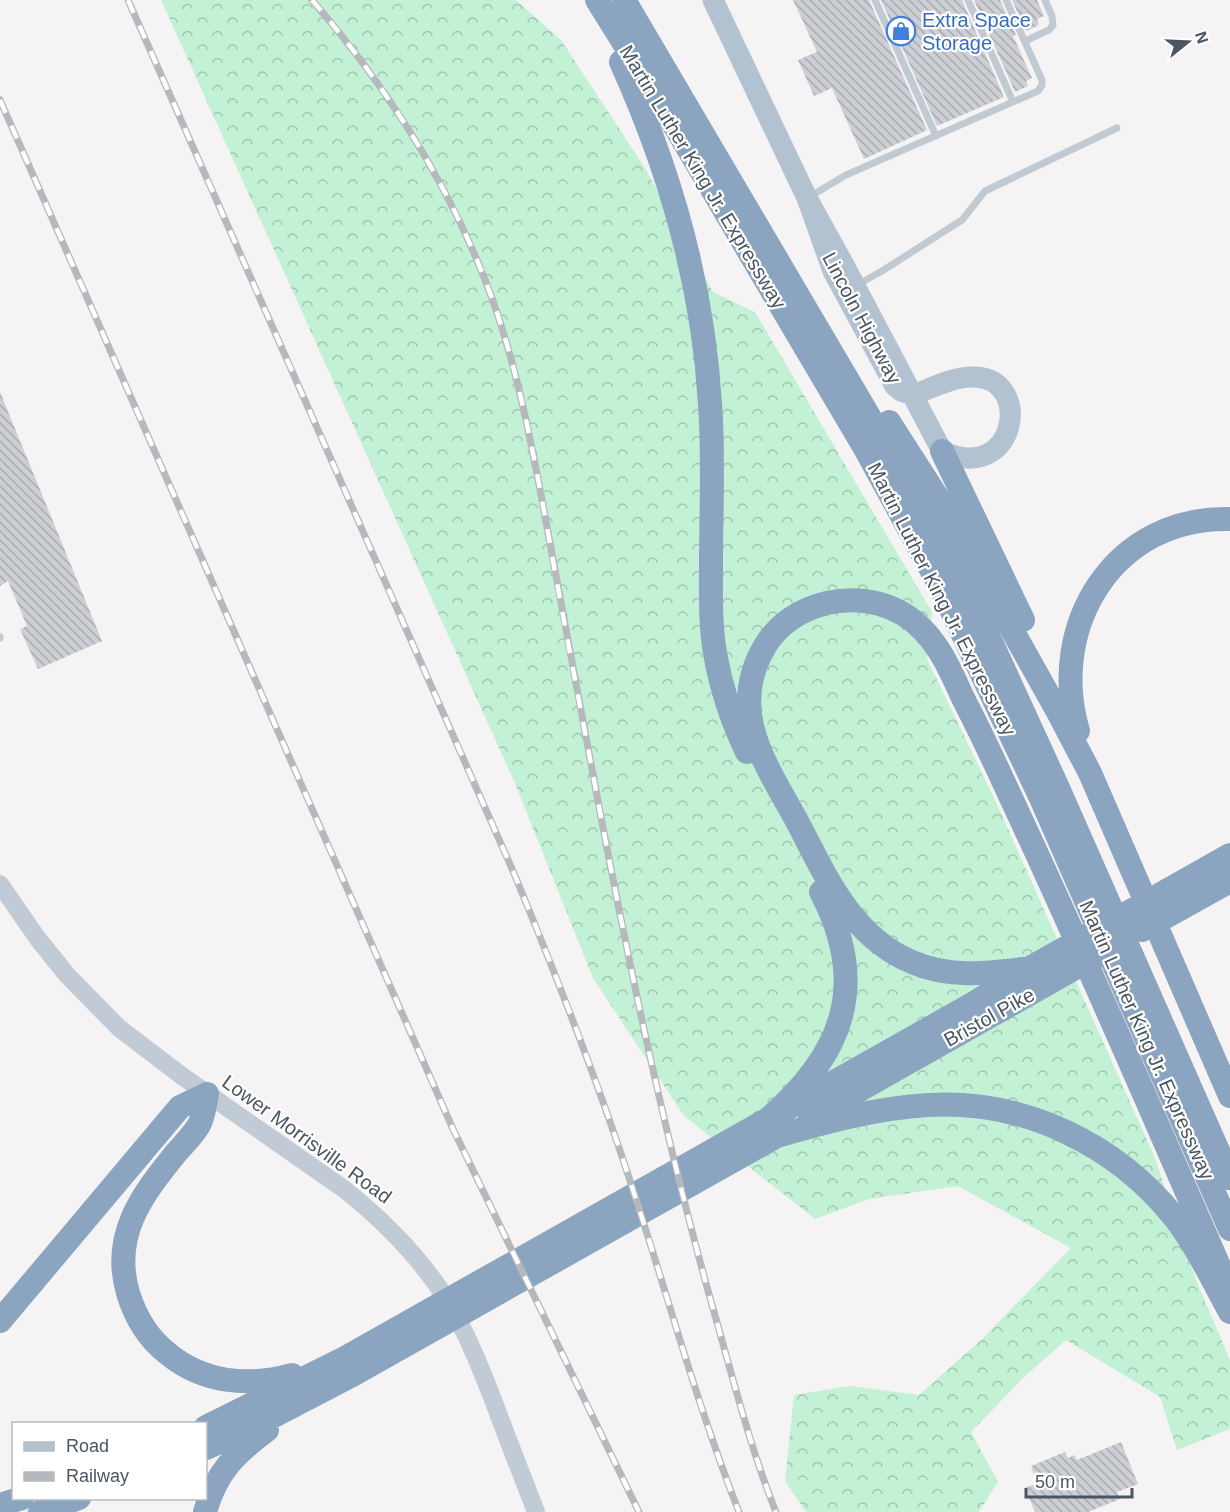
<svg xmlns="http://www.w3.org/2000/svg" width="1230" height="1512" font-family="Helvetica,sans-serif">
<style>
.forest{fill:url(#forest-crowns)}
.building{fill:url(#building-back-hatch)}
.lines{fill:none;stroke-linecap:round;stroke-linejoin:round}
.lane{stroke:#c1cad2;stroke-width:7}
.secondary{stroke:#c1cbd6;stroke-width:18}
.primary{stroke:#b3c2d1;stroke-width:21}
.highway{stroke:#8ba5c1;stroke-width:24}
.rail-casing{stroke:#b5b8bd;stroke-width:7}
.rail{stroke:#fff;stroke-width:4.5;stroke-dasharray:14;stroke-linecap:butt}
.labels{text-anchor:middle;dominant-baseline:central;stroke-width:4.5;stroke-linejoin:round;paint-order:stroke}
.shop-label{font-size:20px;fill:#366cbe;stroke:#fff;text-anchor:start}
.street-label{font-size:20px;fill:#4a5661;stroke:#fff}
</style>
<defs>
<pattern id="forest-crowns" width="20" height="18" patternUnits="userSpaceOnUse" patternTransform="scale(1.5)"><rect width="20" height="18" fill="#c3f1d5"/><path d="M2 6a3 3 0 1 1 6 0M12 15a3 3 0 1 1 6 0" fill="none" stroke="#a0c6b0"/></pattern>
<pattern id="building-back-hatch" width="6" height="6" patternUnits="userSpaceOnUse" patternTransform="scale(1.5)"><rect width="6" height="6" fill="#cdcfd5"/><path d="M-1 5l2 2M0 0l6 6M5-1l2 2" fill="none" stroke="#a8abb0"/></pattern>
</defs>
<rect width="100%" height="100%" fill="#f5f3f3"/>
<path class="forest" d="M 161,0 L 516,0 L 561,40 L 645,168 L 713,292 L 755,312 L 932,612 L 927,659 L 995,800 L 1155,1158 L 1196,1280 L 1230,1360 L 1230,1429 L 1177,1450 L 1160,1397 L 1066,1340 L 1023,1378 L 971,1432 L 998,1482 L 979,1512 L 806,1512 L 785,1481 L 794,1395 L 850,1386 L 919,1395 L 980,1341 L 1071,1248 L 958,1186 L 869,1199 L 815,1219 L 684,1116 L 593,978 L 514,781 Z"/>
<path class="building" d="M 793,0 L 869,0 L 927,130 L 864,159 L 832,88 L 814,96 L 798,60 L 817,52 Z
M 881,0 L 962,0 L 1004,97 L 937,126 Z
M 974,0 L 1000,0 L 1016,35 L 1013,36 L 1032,78 L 1026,81 L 1028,86 L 1015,92 Z
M 1012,0 L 1037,0 L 1044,16 L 1037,19 L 1039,25 L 1026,31 Z
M 0,392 L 102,641 L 38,669 L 20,629 L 27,626 L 8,581 L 0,586 Z
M 1121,1442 L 1138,1484 L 1117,1492 L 1120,1499 L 1088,1512 L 1035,1512 L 1025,1488 L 1037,1483 L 1031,1466 L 1065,1452 L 1068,1458 L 1074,1455 L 1077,1460 Z"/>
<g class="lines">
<path class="lane" d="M 875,0 L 936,136
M 968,0 L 1013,102
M 1025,41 L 1049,30 L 1053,25 L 1052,16 L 1045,0
M 809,197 L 846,175 L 1038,91 L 1042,85 L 1042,80 L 1006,0
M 857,285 L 882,271 L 962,220 L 985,191 L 1117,128
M 0,637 L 0,638"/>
<path class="secondary" d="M 0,884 L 38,939 L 67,975 L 119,1028 L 182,1076 L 344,1189 C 384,1221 420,1257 447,1300 C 467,1333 481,1369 495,1405 C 508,1440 522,1476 536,1512"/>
<path class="primary" d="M 713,0 L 807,198 L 844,265 L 942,451 C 1016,486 1034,379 975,377 C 954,376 932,388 913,395 L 901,391 L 895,386 L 833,271 L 807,198"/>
<path class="highway" d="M 597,0 L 660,101 L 866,450 L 939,584 L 1040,796 L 1230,1229
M 624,0 L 883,440 L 957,575 L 993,646 L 1058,788 L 1230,1178
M 621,62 C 670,170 703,285 710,404 C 714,456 711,510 711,563 C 711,593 710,623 715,653 C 721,688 732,721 747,752
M 889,422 L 941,503 L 1058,712 L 1090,773 L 1230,1096
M 942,451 L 1023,620
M 1078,731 C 1047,625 1115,516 1230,519
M 1142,930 L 1230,881
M 1030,968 C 990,973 950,979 912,962 C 852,937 826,877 798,823 C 767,766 726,711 765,646 C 778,624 801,609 827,603 C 862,595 899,604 924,631 C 942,650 952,674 963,698 C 980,731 996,765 1012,800 C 1088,962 1158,1127 1230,1291
M 207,1094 C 205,1103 204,1116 199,1125 C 193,1135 184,1144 176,1153 C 142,1195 111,1235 128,1293 C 135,1316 148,1338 167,1353 C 203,1383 248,1387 292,1375
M 810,1118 L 1098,955
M 767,1120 C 843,1055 870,985 821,892
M 0,1321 L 180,1107 L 207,1094
M 206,1427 L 345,1358 L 976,1002 L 1030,968 L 1230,855
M 206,1448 L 262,1422 L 354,1374 L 777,1136 C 826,1122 876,1108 928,1105 C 1023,1099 1116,1144 1175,1218 C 1197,1247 1213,1281 1230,1312
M 0,1505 L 22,1498
M 40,1512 L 79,1498
M 205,1512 C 216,1472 235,1454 267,1430"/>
<g class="rail-casing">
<path id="rail" d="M 128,0 L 513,871 C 557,977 599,1084 634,1193 C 669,1300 698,1408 739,1512
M 312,0 C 389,89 453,190 493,301 C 519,375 533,451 547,527 C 561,606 576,685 591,764 C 625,946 662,1127 712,1305 C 732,1374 749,1445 776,1512
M 0,100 L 453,1129 L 639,1512"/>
</g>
<use href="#rail" class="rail"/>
</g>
<defs>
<g id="shop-ring" transform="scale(1.5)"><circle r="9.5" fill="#fff" stroke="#3f7fe0" stroke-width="1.5"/><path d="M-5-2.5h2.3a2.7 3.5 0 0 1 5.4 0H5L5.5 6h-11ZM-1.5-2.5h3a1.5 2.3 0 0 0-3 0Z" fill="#3f7fe0"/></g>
</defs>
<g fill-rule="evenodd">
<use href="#shop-ring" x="901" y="31"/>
</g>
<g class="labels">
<g class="shop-label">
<text x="922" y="20">Extra Space<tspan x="922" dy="23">Storage</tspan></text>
</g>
<g class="street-label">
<text transform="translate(703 177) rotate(59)">Martin Luther King Jr. Expressway</text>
<text transform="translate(862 318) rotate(62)">Lincoln Highway</text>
<text transform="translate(942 599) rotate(63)">Martin Luther King Jr. Expressway</text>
<text transform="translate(989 1017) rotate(-29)">Bristol Pike</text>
<text transform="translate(1147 1040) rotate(66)">Martin Luther King Jr. Expressway</text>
<text transform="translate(307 1139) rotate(36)">Lower Morrisville Road</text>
</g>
</g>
<rect x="12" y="1422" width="195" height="78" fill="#ffffff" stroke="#b7bbc0" stroke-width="1.5"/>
<rect x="24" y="1442" width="30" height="9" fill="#b3c2d1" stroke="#b7bbc0" stroke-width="1.5"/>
<text x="66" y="1452" font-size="18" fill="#4a5661">Road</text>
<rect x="24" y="1472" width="30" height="9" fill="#b5b8bd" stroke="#b7bbc0" stroke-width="1.5"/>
<text x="66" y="1482" font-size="18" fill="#4a5661">Railway</text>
<g transform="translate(1188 42) rotate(72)" stroke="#ffffff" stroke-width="4.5" paint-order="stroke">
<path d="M0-4.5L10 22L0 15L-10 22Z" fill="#4a5661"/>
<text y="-9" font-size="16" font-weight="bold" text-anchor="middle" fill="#4a5661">N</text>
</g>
<path d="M1026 1488v9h106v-9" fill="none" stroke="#4a5661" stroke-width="3"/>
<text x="1035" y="1488" font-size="18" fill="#4a5661" stroke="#ffffff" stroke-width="4.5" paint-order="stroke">50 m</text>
</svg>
